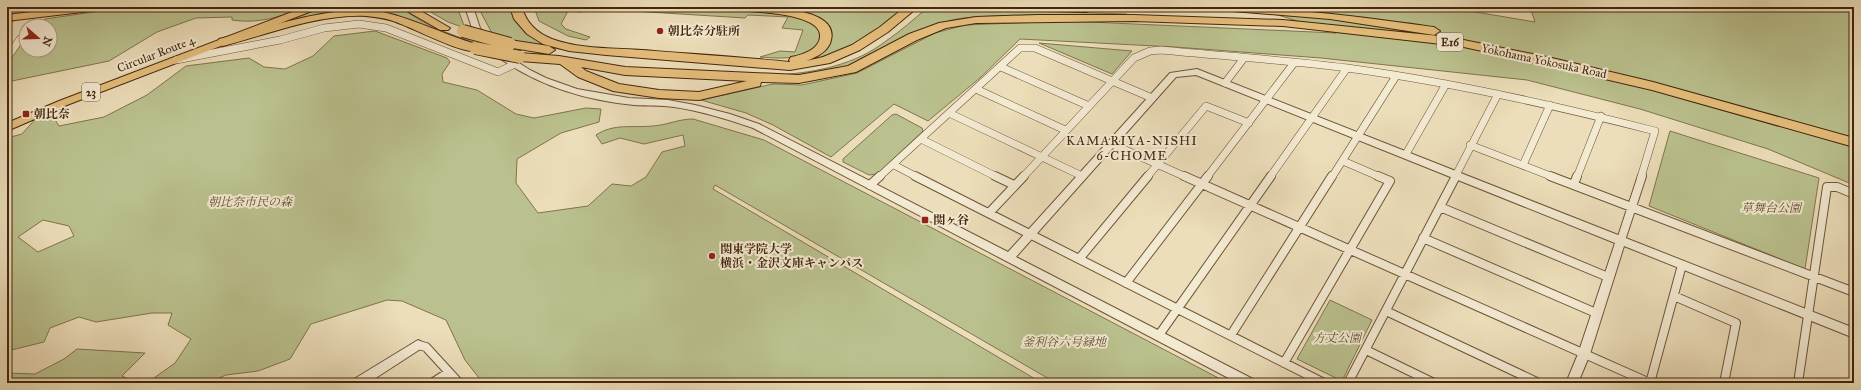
<svg xmlns="http://www.w3.org/2000/svg" width="1861" height="390" font-family="'IM FELL Great Primer','Noto Serif JP',serif">
<style>
.green{fill:#bac18e;stroke:#80744d;fill-rule:evenodd}
.lines{fill:none;stroke-linecap:round;stroke-linejoin:round}
.stream{stroke:#778070;stroke-width:2}
.minor-far1-casing{stroke:#6f5438;stroke-width:8}
.minor-casing{stroke:#6f5438;stroke-width:10}
.tertiary-casing{stroke:#6f5438;stroke-width:2}
.primary-casing{stroke:#45260c;stroke-width:2}
.motorway-casing{stroke:#45260c;stroke-width:2}
.minor-far1{stroke:#f3ead2;stroke-width:7}
.minor{stroke:#f3ead2;stroke-width:8}
.tertiary{fill:#f3ead2;fill-rule:evenodd}
.primary{fill:#e6bf7d;fill-rule:evenodd}
.motorway{fill:#e6bf7d;fill-rule:evenodd}
.motorway-bridge-casing{stroke:#45260c;stroke-width:14;stroke-linecap:butt}
.motorway-bridge{stroke:#e6bf7d;stroke-width:12}
.poi-dot{fill:#8f2418;stroke:#f3ead2;stroke-width:1.5}
.labels{text-anchor:middle;dominant-baseline:central;stroke-width:4;stroke-linejoin:round;paint-order:stroke}
.shield{fill:#f3ead2;stroke:#796147;stroke-width:1}
.shield-label{font-size:11px;font-weight:bold;fill:#45260c}
.poi-label{font-size:12px;font-weight:bold;fill:#45260c;stroke:#f3ead2;text-anchor:start}
.street-label{font-size:12px;fill:#45260c;stroke:#f3ead2}
.park-label{font-size:12px;font-style:italic;fill:#624d2c;stroke:#f3ead2}
.neighbourhood-label{font-size:13px;letter-spacing:1px;fill:#45260c;stroke:#f3ead2}
</style>
<rect width="100%" height="100%" fill="#ecdeba"/>
<filter id="stains"><feTurbulence type="fractalNoise" baseFrequency=".005" numOctaves="4"/><feColorMatrix values="0 0 0 0 .2 0 0 0 0 .09 0 0 0 0 .02 0 0 0 .5 -.17"/></filter>
<radialGradient id="worn" r=".72"><stop offset=".6" stop-color="#630" stop-opacity="0"/><stop offset="1" stop-color="#630" stop-opacity=".3"/></radialGradient>
<path class="green" d="M 156,7 L 305,7 C 280,17 259,24 232,20 L 232,17 L 196,18 L 157,32 L 109,61 L 7,82 L 7,64 L 26,37 L 26,50 L 50,50 L 50,26 L 33,26 L 45,19 L 93,12 L 120,8 L 147,9 Z
M 323,7 L 360,7 L 357,12 L 255,33 Z
M 364,7 L 401,7 C 422,25 450,34 476,43 L 475,45 C 438,31 401,14 361,11 Z
M 422,7 L 457,7 L 465,28 L 448,22 Z
M 478,7 L 513,7 L 520,27 L 544,43 L 576,51 L 536,46 L 494,37 Z
M 534,7 C 578,7 621,7 665,7 C 700,7 733,8 768,13 C 778,14 788,14 798,16 C 821,22 831,42 805,53 C 792,60 774,58 760,57 L 780,51 L 795,52 L 803,30 L 782,28 L 788,17 L 748,15 L 745,18 L 584,8 L 582,12 L 568,11 L 561,24 L 566,29 L 590,37 L 586,40 L 568,36 L 539,21 Z
M 760,7 L 908,8 L 848,50 L 800,63 L 830,42 L 832,33 C 830,29 828,24 825,22 C 809,8 780,9 760,7 Z
M 1252,7 L 1446,7 L 1535,22 L 1530,7 L 1854,7 L 1854,185 L 1768,149 L 1640,109 L 1527,80 L 1321,58 L 1175,47 L 1020,39 L 981,77 L 928,121 L 894,104 L 831,157 L 773,125 L 746,113 L 701,100 L 773,84 L 802,85 L 857,73 L 935,33 L 965,25 L 1067,21 L 1336,33 Z
M 927,8 L 1127,14 L 1127,15 C 1082,15 1038,14 993,16 C 977,17 960,17 945,22 C 913,31 887,51 857,64 C 832,74 805,76 779,75 C 817,72 855,65 886,41 C 901,31 914,19 927,8 Z
M 375,31 L 447,58 L 450,62 L 442,74 L 443,82 L 477,90 L 516,114 L 534,118 L 586,108 L 601,109 L 599,122 L 561,133 L 517,159 L 516,183 L 538,213 L 588,206 L 612,184 L 631,186 L 646,177 L 662,152 L 685,146 L 683,135 L 644,144 L 620,138 L 602,144 L 596,135 C 614,123 633,128 653,126 C 667,125 679,119 693,119 L 764,140 L 1228,383 L 1056,383 L 715,185 L 713,189 L 1042,383 L 483,383 L 465,360 L 446,320 L 402,301 L 387,300 L 311,324 L 290,359 L 258,371 L 226,375 L 207,383 L 147,383 L 175,363 L 191,339 L 168,325 L 172,313 L 152,313 L 96,322 L 79,317 L 50,328 L 44,342 L 7,351 L 7,138 L 22,134 L 39,115 L 52,115 L 59,126 L 104,117 L 147,95 L 186,66 L 249,58 L 264,67 L 285,69 L 313,56 L 334,36 ZM 43,220 L 69,226 L 74,236 L 38,252 L 18,237 Z
M 1039,43 L 1132,51 L 1112,74 Z
M 896,114 L 922,128 L 923,131 L 877,174 L 869,175 L 843,162 L 843,159 L 892,115 Z
M 1670,131 L 1819,178 L 1805,269 L 1649,206 Z
M 1330,300 L 1372,320 L 1342,381 L 1297,359 Z
M 77,349 L 145,353 L 122,376 L 136,383 L 7,383 L 7,373 L 35,374 L 64,359 Z"/>
<g class="lines">
<path class="stream" d="M 20,14 L 29,7
M 7,25 L 15,19"/>
<g class="minor-far1-casing">
<path id="minor-far1" d="M 7,58 L 20,39
M 176,60 L 280,40 L 324,28 L 359,24 L 386,28 L 498,72 L 513,65
M 1001,67 L 1089,106
M 1225,83 L 1244,58
M 976,89 L 1065,130
M 949,113 L 1082,176
M 921,139 L 997,177
M 1112,144 L 1186,177
M 1470,145 L 1553,177
M 1406,154 L 1446,84
M 1343,161 L 1380,177
M 894,165 L 917,177
M 1523,165 L 1550,105
M 879,177 L 1020,48 L 1035,48 L 1152,98
M 1023,177 L 1134,58 L 1150,51 L 1161,50 C 1223,56 1286,60 1347,68 C 1451,82 1554,105 1655,131 L 1641,177
M 1147,177 L 1206,106 L 1249,123
M 1207,177 L 1294,63
M 1270,177 L 1347,68
M 1332,177 L 1396,76
M 1455,177 L 1498,94
M 1577,177 L 1601,116"/>
</g>
<g class="minor-casing">
<path id="minor" d="M 915,176 L 1324,383
M 995,176 L 1014,185
M 1184,176 L 1650,383
M 1550,176 L 1854,292
M 1574,184 L 1577,176
M 870,185 L 880,176
M 1440,207 L 1608,277
M 989,213 L 1024,176
M 1423,238 L 1596,313
M 1621,240 L 1642,176
M 1079,259 L 1148,176
M 1126,283 L 1208,176
M 1674,296 L 1736,323 L 1724,383
M 1386,311 L 1539,383
M 1159,335 L 1271,176
M 1231,335 L 1332,176
M 418,345 L 426,347 L 459,383
M 1366,350 L 1434,383
M 1284,363 L 1390,181 L 1378,176
M 432,383 L 449,372
M 1348,383 L 1456,176
M 1650,383 L 1682,265
M 1798,383 L 1827,187 L 1837,187 L 1854,194"/>
</g>
<g class="tertiary-casing">
<path id="tertiary" d="M 465,7 L 473,7 L 480,28 L 488,39 L 487,41 L 481,41 L 472,28 Z
M 497,49 L 530,70 L 546,78 L 577,89 L 629,98 L 668,100 L 695,105 L 730,114 L 759,124 L 1008,252 L 1170,73 L 1197,69 L 1854,328 L 1854,338 L 1624,246 L 1590,354 L 1578,383 L 1566,383 L 1578,354 L 1615,243 L 1196,75 L 1176,77 L 1016,257 L 1253,379 L 1255,383 L 1238,383 L 753,128 C 727,119 701,111 674,107 C 661,105 648,106 634,105 C 583,100 535,85 494,54 L 493,52 L 494,50 Z
M 418,340 L 422,342 L 424,345 L 422,348 L 368,383 L 352,383 L 354,379 Z"/>
</g>
<g class="primary-casing">
<path id="primary" d="M 305,7 L 319,7 L 317,9 L 67,105 L 7,131 L 7,123 L 59,101 Z"/>
</g>
<g class="motorway-casing">
<path id="motorway" d="M 70,7 L 105,7 L 99,10 L 7,21 L 7,15 Z
M 400,7 L 414,7 L 450,28 L 448,30 L 440,30 Z
M 510,7 L 522,7 C 526,23 537,33 552,39 C 579,49 612,48 642,50 C 691,54 741,57 790,62 L 789,60 L 791,57 C 801,55 815,51 819,41 C 830,13 754,12 739,10 L 733,7 C 753,7 840,4 831,40 C 829,51 817,57 806,61 L 823,57 L 852,45 L 880,27 L 905,7 L 918,7 L 888,32 L 860,50 L 830,63 L 790,70 L 606,55 L 569,51 L 543,44 L 527,34 L 514,19 Z
M 1029,7 L 1090,7 L 1092,9 L 1086,12 L 1035,10 Z
M 1214,7 C 1289,7 1360,17 1434,27 L 1440,31 L 1434,35 L 1330,19 L 1220,10 Z
M 366,9 C 406,14 441,34 479,45 L 481,48 L 479,51 C 462,55 412,27 393,21 C 385,18 375,17 366,16 C 318,14 269,34 223,46 L 217,42 L 219,39 C 268,27 315,11 366,9 Z
M 1037,15 L 1133,15 L 1283,20 L 1449,37 L 1552,58 L 1653,82 L 1854,138 L 1854,147 L 1652,90 L 1501,55 L 1459,46 L 1283,26 L 1133,21 L 976,23 L 946,28 L 917,40 L 856,72 L 799,83 L 761,82 L 760,86 L 699,100 L 659,98 L 613,91 L 578,77 L 560,64 L 520,61 L 516,60 L 514,57 L 516,54 L 520,53 L 559,56 L 625,67 L 799,75 L 848,66 L 909,34 L 939,23 L 976,17 ZM 581,67 L 625,75 L 747,81 L 699,92 L 659,90 L 619,84 L 586,71 Z
M 510,40 L 549,46 L 555,50 L 549,54 L 506,47 L 504,44 L 506,41 Z"/>
</g>
<use href="#minor-far1" class="minor-far1"/>
<use href="#minor" class="minor"/>
<use href="#tertiary" class="tertiary"/>
<use href="#primary" class="primary"/>
<use href="#motorway" class="motorway"/>
<g class="motorway-bridge-casing">
<path id="motorway-bridge" d="M 463,31 L 510,44
M 475,48 L 520,57"/>
</g>
<use href="#motorway-bridge" class="motorway-bridge"/>
</g>
<g class="poi-dot">
<circle cx="660" cy="31" r="4"/>
<rect x="22" y="110" width="8" height="8" rx="2"/>
<rect x="921" y="216" width="8" height="8" rx="2"/>
<circle cx="712" cy="256" r="4"/>
</g>
<g class="labels">
<g class="shield">
<rect x="1437" y="33" width="26" height="18" rx="3"/>
<rect x="82" y="83" width="18" height="18" rx="3"/>
</g>
<g class="shield-label">
<text x="1450" y="42">E16</text>
<text x="91" y="92">23</text>
</g>
<g class="poi-label">
<text x="668" y="31">朝比奈分駐所</text>
<text x="34" y="114">朝比奈</text>
<text x="933" y="220">関ヶ谷</text>
<text x="720" y="249">関東学院大学<tspan x="720" dy="14">横浜・金沢文庫キャンパス</tspan></text>
</g>
<g class="street-label">
<text transform="translate(156 54) rotate(-21)">Circular Route 4</text>
<text transform="translate(1544 61) rotate(12)">Yokohama Yokosuka Road</text>
</g>
<g class="park-label">
<text x="250" y="202">朝比奈市民の森</text>
<text x="1771" y="208">草舞台公園</text>
<text x="1337" y="338">方丈公園</text>
<text x="1064" y="342">釜利谷六号緑地</text>
</g>
<g class="neighbourhood-label">
<text x="1132" y="141">KAMARIYA-NISHI<tspan x="1132" dy="15">6-CHOME</tspan></text>
</g>
</g>
<rect width="1861" height="390" fill="none" stroke="#ecdeba" stroke-width="24"/>
<rect x="8" y="8" width="1845" height="374" fill="none" stroke="#45260c" stroke-width="2"/>
<rect x="12" y="12" width="1837" height="366" fill="none" stroke="#45260c"/>
<g transform="translate(38 38) rotate(110)"><circle r="19" fill="#f3ead2" stroke="#ad9c83"/>
<path d="M0-3L7 15L0 10L-7 15Z" fill="#8f2418"/>
<text y="-6" font-size="11" font-weight="bold" text-anchor="middle" fill="#45260c">N</text>
</g>
<rect width="100%" height="100%" filter="url(#stains)"/>
<rect width="100%" height="100%" fill="url(#worn)"/>
</svg>
